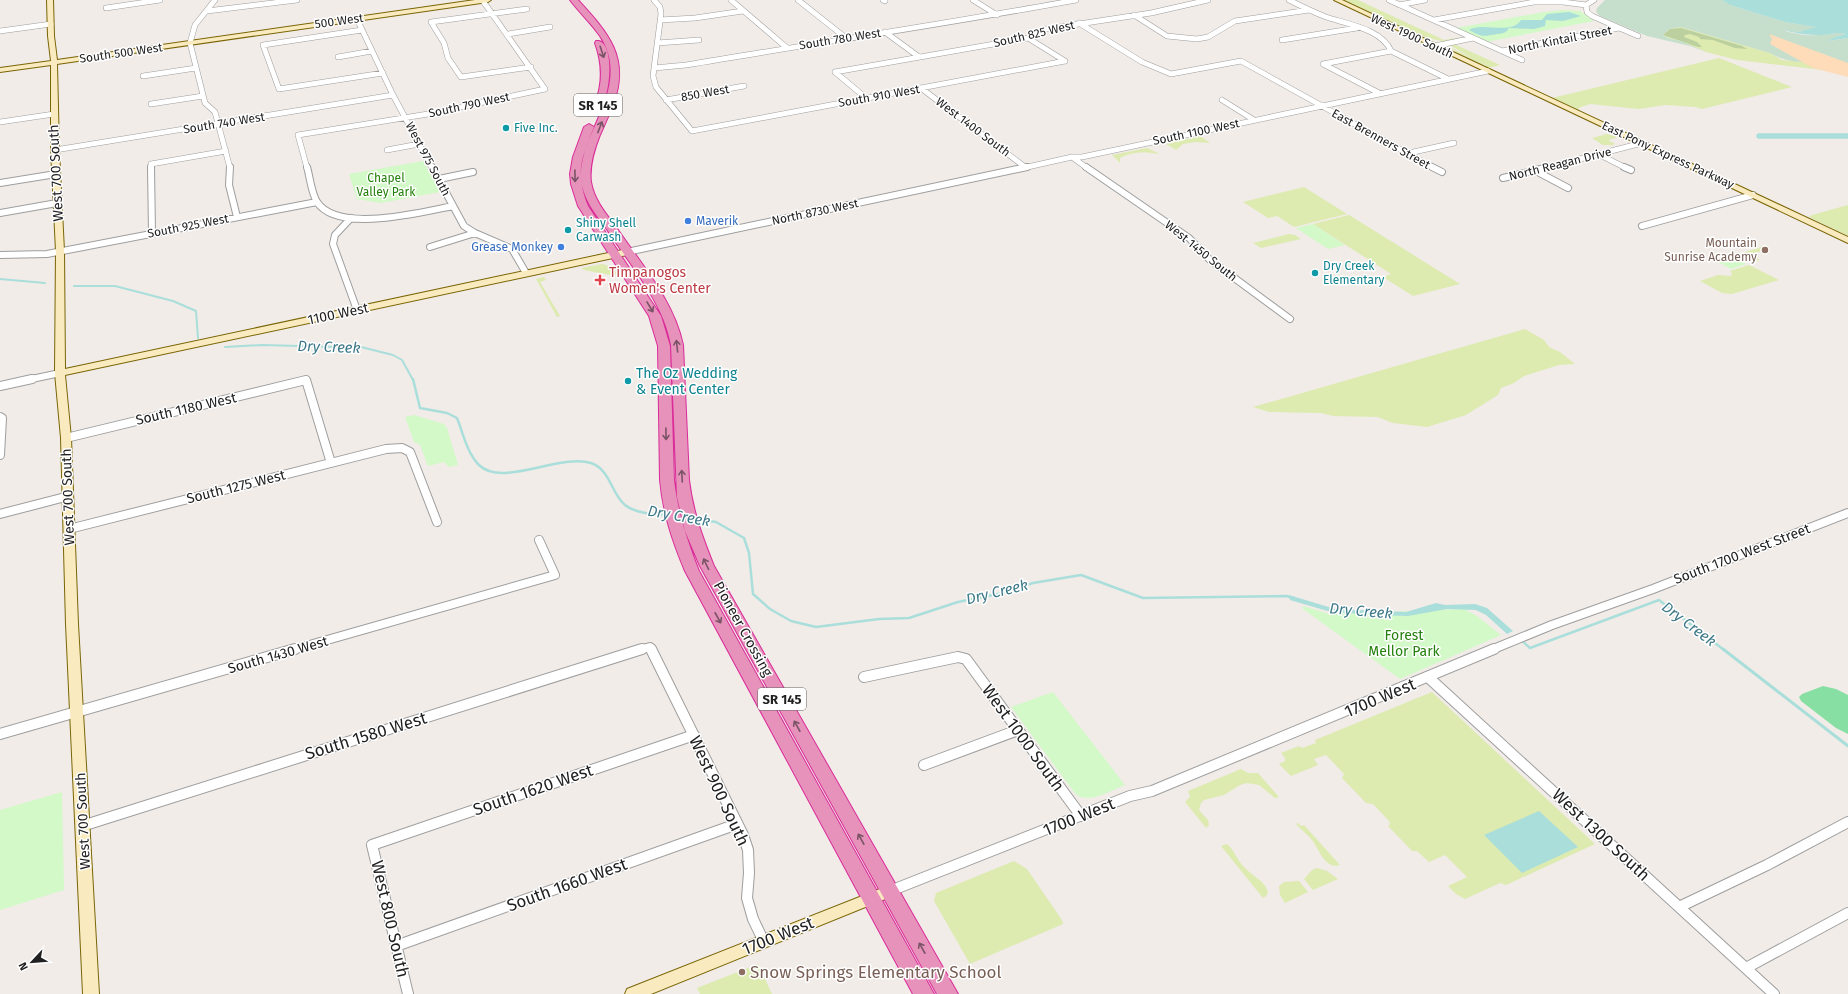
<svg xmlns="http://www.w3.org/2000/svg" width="1848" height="994" font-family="'Fira Sans',sans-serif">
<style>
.grass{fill:#ddeab0}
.forest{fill:#bbd09e}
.wetland{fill:#c5dfcc}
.sand{fill:#fedcba}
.park{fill:#d2f9c7}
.pitch{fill:#88dfa4}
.water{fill:#aadedb}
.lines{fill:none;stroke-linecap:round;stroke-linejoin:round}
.stream-far2{stroke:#aadedb;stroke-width:2}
.stream-far1{stroke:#aadedb;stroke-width:2.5}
.stream{stroke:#aadedb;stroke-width:3}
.canal{stroke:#aadedb;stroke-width:5.5}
.street-far3-casing{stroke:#9e9e9e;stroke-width:6}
.street-far2-casing{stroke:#9e9e9e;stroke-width:8}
.street-far1-casing{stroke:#9e9e9e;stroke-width:10}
.street-casing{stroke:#9e9e9e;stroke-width:12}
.secondary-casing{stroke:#7a6506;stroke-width:2}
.highway-casing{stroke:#da2b99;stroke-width:2}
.street-far3{stroke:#fff;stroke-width:5}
.street-far2{stroke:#fff;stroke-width:6}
.street-far1{stroke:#fff;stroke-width:8}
.street{stroke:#fff;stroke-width:10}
.secondary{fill:#f9ebbf;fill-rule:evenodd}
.highway{fill:#e792ba;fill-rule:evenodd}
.oneway{stroke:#7a5466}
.culture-dot{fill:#0f9aa8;stroke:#fff;stroke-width:1.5}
.shop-dot{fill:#3f7fe0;stroke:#fff;stroke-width:1.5}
.education-dot{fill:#8d6e63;stroke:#fff;stroke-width:1.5}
.health-dot{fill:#e0444e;stroke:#fff;stroke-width:1.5}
.labels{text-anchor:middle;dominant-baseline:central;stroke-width:3;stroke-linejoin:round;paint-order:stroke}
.far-street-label{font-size:12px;fill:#212121;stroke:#fff}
.far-culture-label{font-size:12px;fill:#0d838f;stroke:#fff;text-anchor:start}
.far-park-label{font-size:12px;fill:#25810d;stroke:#fff}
.far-shop-label{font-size:12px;fill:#366cbe;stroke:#fff;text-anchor:start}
.far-education-label{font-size:12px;fill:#785e54;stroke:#fff;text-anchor:end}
.shield{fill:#fff;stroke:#646464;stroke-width:1}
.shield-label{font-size:13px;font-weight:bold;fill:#212121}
.street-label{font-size:14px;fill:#212121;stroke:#fff}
.health-label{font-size:14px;fill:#be3a42;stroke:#fff;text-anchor:start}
.culture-label{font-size:14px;fill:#0d838f;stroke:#fff;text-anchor:start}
.park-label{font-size:14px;fill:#25810d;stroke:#fff}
.water-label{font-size:15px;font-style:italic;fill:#3e7989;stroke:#fff}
.near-street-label{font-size:17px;fill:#212121;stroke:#fff}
.near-education-label{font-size:17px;fill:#785e54;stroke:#fff;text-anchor:start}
</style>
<rect width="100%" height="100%" fill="#f1ece8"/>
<path class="grass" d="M 1343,0 L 1358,0 L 1444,40 L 1462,37 C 1456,39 1446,42 1441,41 C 1412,35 1374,14 1343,0 Z
M 1681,27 L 1770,53 L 1782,60 L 1812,63 L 1823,70 L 1737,60 L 1706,52 L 1681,41 L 1668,38 L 1662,35 L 1669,29 Z
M 1454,44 L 1500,65 L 1488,68 L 1485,66 L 1486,65 L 1474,60 L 1485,65 L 1483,65 L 1459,54 L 1448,46 L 1473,59 L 1450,45 Z
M 1719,58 L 1792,87 L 1702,109 L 1695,107 L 1665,105 L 1639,109 L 1590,104 L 1578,108 L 1581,111 L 1552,98 Z
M 1607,134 L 1618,137 L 1609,140 L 1609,141 L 1614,143 L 1614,145 L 1603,145 L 1592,138 Z
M 1200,136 L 1210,143 L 1196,142 L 1183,144 L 1176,150 L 1166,144 Z
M 1147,148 L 1160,154 C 1147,152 1132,151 1120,158 L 1120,163 L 1112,155 Z
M 1304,187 L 1347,214 L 1294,227 L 1277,216 L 1268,218 L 1243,202 Z
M 1848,205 L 1848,236 L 1809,217 L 1812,215 Z
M 1349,215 L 1460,284 L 1413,296 L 1383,277 L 1391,274 L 1313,224 Z
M 1289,234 L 1295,235 L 1301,239 L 1261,248 L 1253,243 Z
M 1767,245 L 1769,249 L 1751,254 L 1760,260 L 1755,261 L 1737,255 Z
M 602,264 L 613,267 L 617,274 L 610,275 L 584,270 L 581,268 Z
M 1749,265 L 1779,280 L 1732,294 L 1722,293 L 1700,281 L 1718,275 L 1731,276 L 1732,273 L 1730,271 Z
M 544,277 L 546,280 L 540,282 L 560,316 L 557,317 L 536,279 Z
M 1525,329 L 1544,340 L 1549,347 L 1560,352 L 1575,364 L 1559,365 L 1524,376 L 1514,383 L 1501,388 L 1498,395 L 1466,415 L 1427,427 L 1393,423 L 1378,417 L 1333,416 L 1321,413 L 1269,412 L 1253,407 Z
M 1432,692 L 1595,844 L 1506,885 L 1500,883 L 1465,899 L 1456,894 L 1448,886 L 1467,877 L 1445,855 L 1429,862 L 1417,851 L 1412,851 L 1388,826 L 1390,824 L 1389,821 L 1373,804 L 1366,803 L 1342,778 L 1344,774 L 1326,755 L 1314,759 L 1318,765 L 1291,776 L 1279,764 L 1285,761 L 1285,758 L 1281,753 L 1299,746 L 1302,748 L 1316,743 L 1315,740 Z
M 1241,769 L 1248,773 L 1258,773 L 1279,797 L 1275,798 L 1259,785 L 1247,783 L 1240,785 L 1224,795 L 1204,800 L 1201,803 L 1199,810 L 1208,820 L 1209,825 L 1206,828 L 1185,802 L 1190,797 L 1188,791 Z
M 1298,823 L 1301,826 L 1304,825 L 1340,865 C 1325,870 1319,849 1312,840 C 1307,834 1301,830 1296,824 Z
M 1227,844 C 1235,851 1237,860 1244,867 C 1251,875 1265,881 1268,892 L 1266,896 L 1263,898 L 1221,846 Z
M 1014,861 L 1027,869 L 1062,920 L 1063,924 L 970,964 L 934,901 L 936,893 Z
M 1317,868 L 1327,871 L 1338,879 L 1313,890 L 1304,879 L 1312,870 Z
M 1299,881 L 1308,892 L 1285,903 L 1280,895 L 1279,886 L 1284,882 Z
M 758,964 L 772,994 L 700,994 L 697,988 Z"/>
<path class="forest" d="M 1681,28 L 1742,46 L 1747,49 L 1735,48 L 1713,40 L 1700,39 L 1699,37 L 1690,34 L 1685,35 L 1684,37 L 1697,42 L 1702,47 L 1698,47 L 1663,35 L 1670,29 Z"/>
<path class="wetland" d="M 1605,0 L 1722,0 L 1730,5 L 1785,22 L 1817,27 L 1798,32 L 1783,30 C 1793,34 1807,36 1818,35 C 1828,35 1837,31 1847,34 L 1835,37 L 1829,41 L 1848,38 L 1848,73 C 1836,70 1823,64 1812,63 C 1794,61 1786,62 1770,53 L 1681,27 L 1669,29 L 1663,35 L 1668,38 L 1681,41 L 1706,52 L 1690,46 L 1647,36 L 1600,16 L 1596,12 L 1597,8 Z"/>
<path class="sand" d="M 1769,34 L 1848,63 L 1848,77 L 1813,68 L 1770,44 L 1772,39 Z"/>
<path class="park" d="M 1564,10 L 1580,11 L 1594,21 L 1486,42 L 1456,28 L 1544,12 Z
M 423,161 L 440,192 L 381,203 L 357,199 L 349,174 Z
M 1313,224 L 1345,245 L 1328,249 L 1296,228 Z
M 1732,256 L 1746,264 L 1731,269 L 1716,261 Z
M 414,415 L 444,424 L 447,428 L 458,465 L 449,467 L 444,462 L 428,466 L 420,445 L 414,442 L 405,417 Z
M 1303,606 L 1329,614 L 1464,609 L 1477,616 L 1501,635 L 1400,679 L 1303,609 Z
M 1053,692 L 1125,785 C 1111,790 1086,807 1074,792 L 1011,707 Z
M 62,792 L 64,890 L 0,910 L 0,810 Z"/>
<path class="pitch" d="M 1823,686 L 1836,689 L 1848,695 L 1848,734 L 1836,728 L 1801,701 L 1799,697 L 1802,694 Z"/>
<path class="water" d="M 1722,0 L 1848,0 L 1848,38 L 1828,41 L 1835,37 L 1846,34 C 1837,31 1827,36 1817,35 C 1804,35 1792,32 1779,29 L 1798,32 L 1816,27 L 1785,22 L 1730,5 Z
M 1569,12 L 1581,16 L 1563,21 L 1546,20 L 1545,26 L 1534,29 L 1509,28 C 1506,33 1504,33 1498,34 C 1483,36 1483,38 1469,30 C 1482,21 1511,36 1521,20 L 1542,20 L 1547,14 Z
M 1289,595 L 1335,609 L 1406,612 L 1436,603 L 1445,605 L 1475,604 L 1487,608 L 1513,631 L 1507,634 L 1486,615 L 1476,610 L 1447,609 L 1408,616 L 1379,615 L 1331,612 L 1290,600 Z
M 1539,811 L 1578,847 L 1522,873 L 1484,835 Z"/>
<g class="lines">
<path class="stream-far2" d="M 0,279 L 45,283
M 74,286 L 115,286 L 173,301 L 196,311 L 198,338
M 225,347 L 262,345 L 338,347 L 353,345 L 393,355 L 402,360 L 413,380"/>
<path class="stream-far1" d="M 413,379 L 420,408 L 447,413 L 457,418 C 463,433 467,453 479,465 C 502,488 561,453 591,463 C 611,470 611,494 625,505 C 636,514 655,514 669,515
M 696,519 L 716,522 L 744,538 L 749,553 L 753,594 L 770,609 L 791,621 L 816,627 L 879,619 L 909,618 L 958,602 L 1003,593 L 1033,583 L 1081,575 L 1143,598 L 1287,596 L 1292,598
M 1521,640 L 1530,648 L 1659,600 L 1724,650"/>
<path class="stream" d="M 1723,649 L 1848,746"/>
<path class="canal" d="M 1759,136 L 1848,136"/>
<g class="street-far3-casing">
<path id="street-far3" d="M 215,0 L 195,25 L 190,43 L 205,103 L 215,112 L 230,168
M 654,0 L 660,7 L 661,14 L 653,76 L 656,87 L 692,131 L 1065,61
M 731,0 L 787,48
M 798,0 L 846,38
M 883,0 L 885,1
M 973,0 L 997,15
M 1289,0 C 1301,6 1313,12 1326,17 C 1347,24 1382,29 1391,51 L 1448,79
M 1389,0 L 1522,60
M 1594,0 L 1586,5 L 1587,12 L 1592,16 L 1638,36
M 1399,5 L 1425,0
M 106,8 L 160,0
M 527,9 L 431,22 L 444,43 L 448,58 L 461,77 L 531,67
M 207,11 L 297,0
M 1134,15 L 1167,36 L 1197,39 L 1208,37 L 1235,21 L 1309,10
M 357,19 L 393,95 L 432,168
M 660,20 L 695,18 L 743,11
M 1434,20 L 1534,2 L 1563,2 L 1586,5
M 1079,23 L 1142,62 L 1171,74 L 1241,61 L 1434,168
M 362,30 L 263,45 L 279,89 L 383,73
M 0,31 L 51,24
M 885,32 L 919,57
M 508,34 L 550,27
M 1028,38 L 1065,61
M 1282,40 L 1357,28
M 657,43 L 699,40
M 1435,46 L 1473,38
M 1502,51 L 1619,28
M 338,57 L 372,51
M 1323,64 L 1391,51
M 1323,64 L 1379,93
M 654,68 L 686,65 C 816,43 946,24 1076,0
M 835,72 L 1028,38 L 1046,29 L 1151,13 L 1208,0
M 835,72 L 866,98
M 143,76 L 196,68
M 921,88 L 1025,167
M 666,100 L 744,86
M 1222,100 L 1254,120
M 151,104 L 203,96
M 0,122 L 54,114
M 55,150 L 393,95
M 387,150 L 419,144
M 1409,153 L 1454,143
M 1598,154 L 1626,168
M 1072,157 L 1087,168
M 151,168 L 151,164 L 226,151
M 307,168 L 298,135 L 428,114 L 545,89 L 483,1
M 1023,168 L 1072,157 L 1082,157 L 1488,71
M 1545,168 L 1642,143"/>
</g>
<g class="street-far2-casing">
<path id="street-far2" d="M 151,167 L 152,233
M 230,167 L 229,185 L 237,217
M 307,167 C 310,177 311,192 317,202 C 338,234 422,212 453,206
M 432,167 L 464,226 L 475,233 L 512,249 L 526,273
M 1086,167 L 1189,238 L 1210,260 L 1290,319
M 1432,167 L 1442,172
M 1624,167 L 1631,170
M 1534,170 L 1568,188
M 1503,178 L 1549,167
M 439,179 L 473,172
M 0,183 L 56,174
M 0,213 L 57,203
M 351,218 L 335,235 L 333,244 L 357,310
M 1642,226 L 1753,195
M 430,247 L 475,233
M 627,252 L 1027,167
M 0,255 L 47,254 L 317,202
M 27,380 L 60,373"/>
</g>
<g class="street-far1-casing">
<path id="street-far1" d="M 0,386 L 32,379
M 0,417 L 2,418 L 0,455
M 66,438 L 306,380 L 331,463
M 0,514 L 69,496
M 69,529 L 386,449 L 402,448 L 410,452 L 437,522
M 292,650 L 555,575 L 539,540
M 639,650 L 650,647 L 652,650
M 1491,650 L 1552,625 L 1653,589 L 1848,513"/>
</g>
<g class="street-casing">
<path id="street" d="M 651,649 L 743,835 L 748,850 L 749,873 L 747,898 L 753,919 L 764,942
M 864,677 L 958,657 L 966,659 L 1081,816
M 1428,677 L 1774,994
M 0,734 L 295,649
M 924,765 L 1018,730
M 82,826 L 642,649
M 890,891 L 1130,796 L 1152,791 L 1494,649
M 1679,907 L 1767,865 L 1848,822
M 396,946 L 737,824
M 1746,968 L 1848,913
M 408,994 L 372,845 L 694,735"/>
</g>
<g class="secondary-casing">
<path id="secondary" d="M 47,0 L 53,0 L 54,36 L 57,60 L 475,0 L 491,0 L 488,2 L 57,64 L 59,150 L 64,251 L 65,369 L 627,249 L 631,252 L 627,255 L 65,375 L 71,438 L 78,624 L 99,994 L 83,994 L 66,624 L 61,438 L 55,373 L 56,251 L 51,150 L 51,65 L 0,72 L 0,68 L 51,61 L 48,36 Z
M 1334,0 L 1342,0 L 1848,237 L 1848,243 Z
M 890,885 L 895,887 L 897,891 L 895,895 L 651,994 L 625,994 L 627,989 Z"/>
</g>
<g class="highway-casing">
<path id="highway" d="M 570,0 L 578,0 C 607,32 630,56 614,102 C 610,113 605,124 600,135 C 594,150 589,166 591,182 C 594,200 606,214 616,227 C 641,264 674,301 683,345 L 689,480 C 693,512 702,536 714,566 L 958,994 L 937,994 L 700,566 L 685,531 L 677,497 L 671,345 C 663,301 630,265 606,228 C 596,215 586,202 582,186 C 579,174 582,162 585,150 C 578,170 580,186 588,206 L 661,316 L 670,346 L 674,480 C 678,513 687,540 699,571 L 934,994 L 913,994 L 685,571 C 672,540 663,513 660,480 L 658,346 L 649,316 L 578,206 L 571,184 L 570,174 L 573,157 L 584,127 L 589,124 L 594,127 L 585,149 C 600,112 625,74 600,36 C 591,23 579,12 570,0 Z
M 596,41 L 599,41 C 614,45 610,89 604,100 L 601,101 L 597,98 C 603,79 602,62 595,43 Z"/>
</g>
<use href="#street-far3" class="street-far3"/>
<use href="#street-far2" class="street-far2"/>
<use href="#street-far1" class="street-far1"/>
<use href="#street" class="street"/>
<use href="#secondary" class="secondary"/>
<use href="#highway" class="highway"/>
</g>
<defs><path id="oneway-shaft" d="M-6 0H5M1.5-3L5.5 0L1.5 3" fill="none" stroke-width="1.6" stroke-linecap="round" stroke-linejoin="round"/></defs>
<g class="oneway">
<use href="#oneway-shaft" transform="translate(602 52) rotate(72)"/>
<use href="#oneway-shaft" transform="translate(600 127) rotate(-69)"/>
<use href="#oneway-shaft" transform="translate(575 176) rotate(89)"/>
<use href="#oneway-shaft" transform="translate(650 307) rotate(59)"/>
<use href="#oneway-shaft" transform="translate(677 346) rotate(-96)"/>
<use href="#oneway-shaft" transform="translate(666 434) rotate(89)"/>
<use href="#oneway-shaft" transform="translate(682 476) rotate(-93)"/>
<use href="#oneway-shaft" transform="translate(706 564) rotate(-116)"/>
<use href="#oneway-shaft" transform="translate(718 618) rotate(61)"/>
<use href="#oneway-shaft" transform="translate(797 726) rotate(-119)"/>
<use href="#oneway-shaft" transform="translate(861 839) rotate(-119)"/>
<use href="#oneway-shaft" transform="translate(922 948) rotate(-119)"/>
</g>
<g class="culture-dot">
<circle cx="506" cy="128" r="4"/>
<circle cx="568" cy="230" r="4"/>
<circle cx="1315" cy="273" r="4"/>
<circle cx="628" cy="381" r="4"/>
</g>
<g class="shop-dot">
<circle cx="688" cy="221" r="4"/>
<circle cx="561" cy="247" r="4"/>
</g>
<g class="education-dot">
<circle cx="1765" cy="250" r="4"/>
<circle cx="742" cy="972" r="4"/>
</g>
<path class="health-dot" d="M598 274h4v4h4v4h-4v4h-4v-4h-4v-4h4z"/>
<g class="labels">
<g class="far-street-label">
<text transform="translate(339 21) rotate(-8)">500 West</text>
<text transform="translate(1034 34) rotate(-13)">South 825 West</text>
<text transform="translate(1412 36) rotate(25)">West 1900 South</text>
<text transform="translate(840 39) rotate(-9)">South 780 West</text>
<text transform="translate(1560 40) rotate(-11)">North Kintail Street</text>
<text transform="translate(121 53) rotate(-8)">South 500 West</text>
<text transform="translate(705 93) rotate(-10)">850 West</text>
<text transform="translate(879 96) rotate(-10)">South 910 West</text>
<text transform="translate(469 105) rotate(-12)">South 790 West</text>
<text transform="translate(224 123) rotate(-9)">South 740 West</text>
<text transform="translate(973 127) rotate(37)">West 1400 South</text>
<text transform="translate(1196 132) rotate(-12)">South 1100 West</text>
<text transform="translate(1381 139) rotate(29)">East Brenners Street</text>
<text transform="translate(1668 155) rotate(25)">East Pony Express Parkway</text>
<text transform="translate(428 159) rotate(62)">West 975 South</text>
<text transform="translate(1560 164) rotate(-14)">North Reagan Drive</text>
<text transform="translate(815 212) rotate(-12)">North 8730 West</text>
<text transform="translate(188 226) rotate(-11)">South 925 West</text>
<text transform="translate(1201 251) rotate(39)">West 1450 South</text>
</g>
<g class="far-culture-label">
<text x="514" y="128">Five Inc.</text>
<text x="576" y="223">Shiny Shell<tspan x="576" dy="14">Carwash</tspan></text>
<text x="1323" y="266">Dry Creek<tspan x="1323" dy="14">Elementary</tspan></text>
</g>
<g class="far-park-label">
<text x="386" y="178">Chapel<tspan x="386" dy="14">Valley Park</tspan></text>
</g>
<g class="far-shop-label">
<text x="696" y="221">Maverik</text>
<text x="553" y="247" text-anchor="end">Grease Monkey</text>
</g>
<g class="far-education-label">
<text x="1757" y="243">Mountain<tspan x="1757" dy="14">Sunrise Academy</tspan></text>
</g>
<g class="shield">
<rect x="574" y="94" width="48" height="22" rx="3"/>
<rect x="758" y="688" width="48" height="22" rx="3"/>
</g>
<g class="shield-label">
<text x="598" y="105">SR 145</text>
<text x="782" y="699">SR 145</text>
</g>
<g class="street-label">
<text transform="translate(56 173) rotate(-93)">West 700 South</text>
<text transform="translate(338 314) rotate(-12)">1100 West</text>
<text transform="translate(186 409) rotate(-13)">South 1180 West</text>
<text transform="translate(236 487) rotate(-14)">South 1275 West</text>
<text transform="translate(68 497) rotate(-92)">West 700 South</text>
<text transform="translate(1742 554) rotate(-21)">South 1700 West Street</text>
<text transform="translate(743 629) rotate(61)">Pioneer Crossing</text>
<text transform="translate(278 655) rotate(-16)">South 1430 West</text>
<text transform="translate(83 821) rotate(-93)">West 700 South</text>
</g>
<g class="health-label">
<text x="609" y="272">Timpanogos<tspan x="609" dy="16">Women's Center</tspan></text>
</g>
<g class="culture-label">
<text x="636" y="373">The Oz Wedding<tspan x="636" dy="16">&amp; Event Center</tspan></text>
</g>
<g class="park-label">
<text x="1404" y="635">Forest<tspan x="1404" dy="16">Mellor Park</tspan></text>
</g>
<g class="water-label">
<text transform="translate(329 347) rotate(2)">Dry Creek</text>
<text transform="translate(679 516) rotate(10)">Dry Creek</text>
<text transform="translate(997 592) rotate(-14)">Dry Creek</text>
<text transform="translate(1361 611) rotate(5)">Dry Creek</text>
<text transform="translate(1689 624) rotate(37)">Dry Creek</text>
</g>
<g class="near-street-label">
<text transform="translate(1380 698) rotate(-23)">1700 West</text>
<text transform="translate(366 736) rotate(-17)">South 1580 West</text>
<text transform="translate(1023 738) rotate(54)">West 1000 South</text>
<text transform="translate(533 790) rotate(-19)">South 1620 West</text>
<text transform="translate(719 791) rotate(65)">West 900 South</text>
<text transform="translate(1079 817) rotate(-22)">1700 West</text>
<text transform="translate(1601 835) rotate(43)">West 1300 South</text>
<text transform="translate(567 885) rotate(-20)">South 1660 West</text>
<text transform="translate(390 919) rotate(77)">West 800 South</text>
<text transform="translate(778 936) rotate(-22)">1700 West</text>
</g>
<g class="near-education-label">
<text x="750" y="972">Snow Springs Elementary School</text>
</g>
</g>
<g transform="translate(32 962) rotate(244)" stroke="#ffffff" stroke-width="3" paint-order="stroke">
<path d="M0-3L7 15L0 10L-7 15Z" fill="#212121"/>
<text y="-6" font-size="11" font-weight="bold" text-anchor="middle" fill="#212121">N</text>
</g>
</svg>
